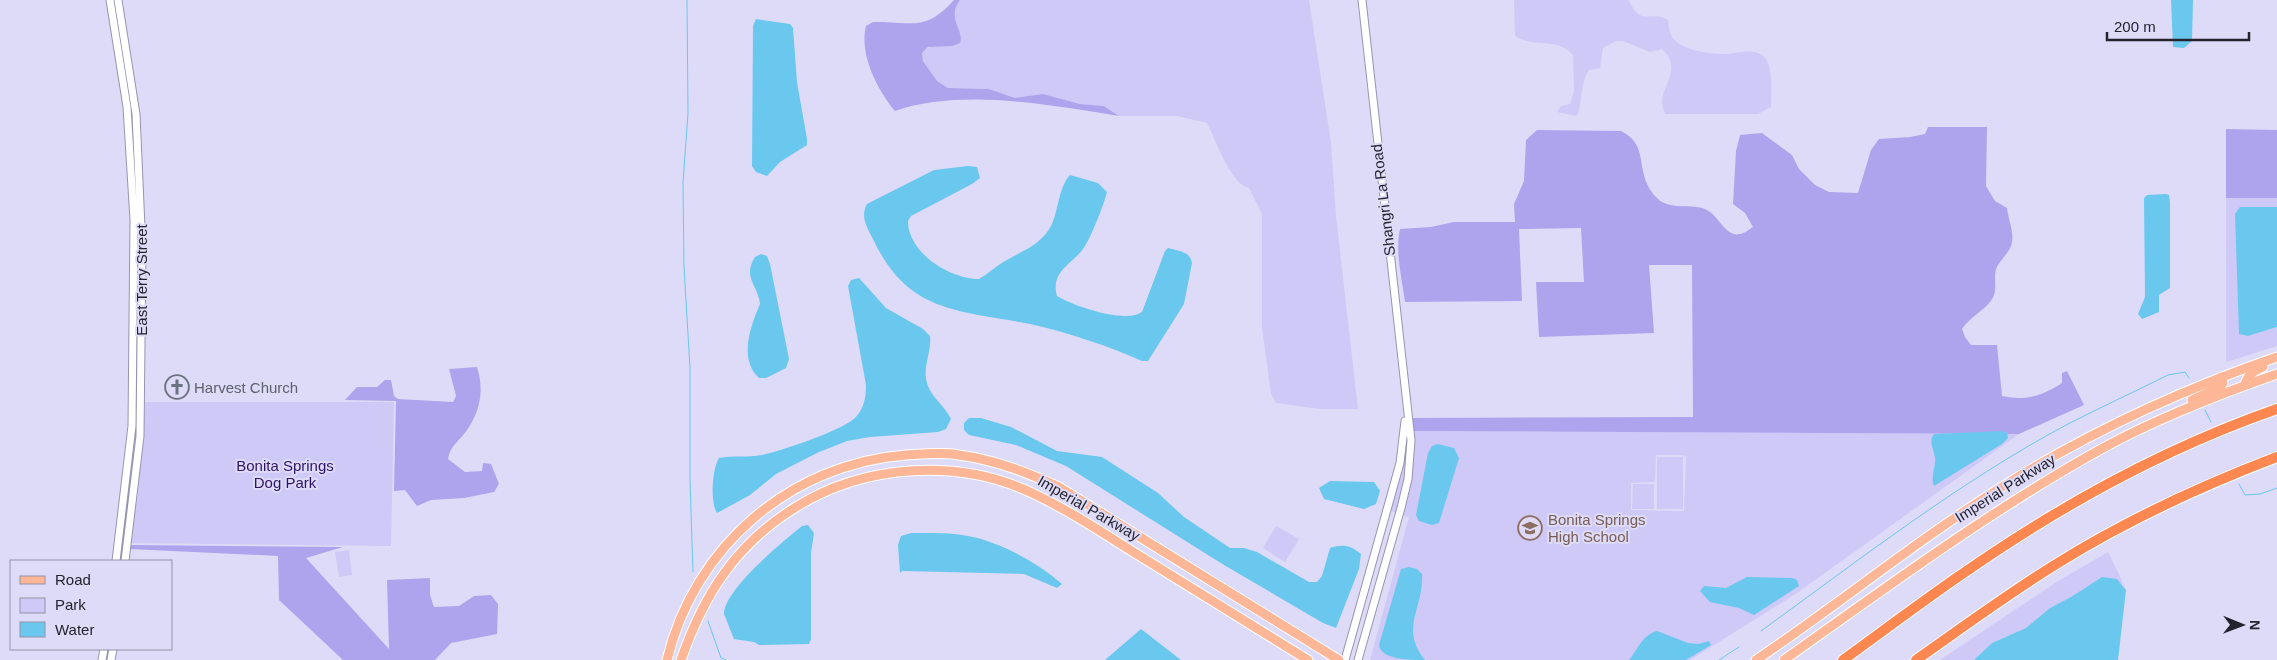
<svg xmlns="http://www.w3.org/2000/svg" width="2277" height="660" font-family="Helvetica,sans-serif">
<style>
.green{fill:#cec9f6;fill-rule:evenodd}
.forest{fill:#aea4ed}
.water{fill:#6ac8ee}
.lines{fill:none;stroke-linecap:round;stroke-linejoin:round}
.stream{stroke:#6ac8ee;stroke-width:1}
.tertiary-casing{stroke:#9794af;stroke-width:9}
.primary-casing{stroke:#fff;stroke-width:11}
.motorway-casing{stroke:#fff;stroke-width:12}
.tertiary{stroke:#fff;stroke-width:7}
.primary{stroke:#fdb797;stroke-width:9}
.motorway{stroke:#fc8751;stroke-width:10}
.labels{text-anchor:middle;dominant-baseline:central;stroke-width:4;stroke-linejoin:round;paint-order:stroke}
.street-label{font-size:15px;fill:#24222d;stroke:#dedbf8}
.worship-label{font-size:15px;fill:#5b616d;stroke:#dedbf8;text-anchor:start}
.park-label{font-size:15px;fill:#2f1367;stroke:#dedbf8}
.education-label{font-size:15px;fill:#785e54;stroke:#dedbf8;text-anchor:start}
</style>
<rect width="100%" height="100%" fill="#dedbf8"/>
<path class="green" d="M 960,0 L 1309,0 L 1331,143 L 1336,216 L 1358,409 L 1320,409 L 1276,403 L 1271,394 L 1262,328 L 1262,214 L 1249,188 C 1232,186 1215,139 1207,123 L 1177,116 L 1119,116 L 1104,106 L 1080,104 L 1043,94 L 1015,98 L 989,89 L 948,88 L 937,81 L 923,61 L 922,53 L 931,46 L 952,46 L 961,35 C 954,24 952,11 960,0 Z
M 1514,0 L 1629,0 C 1640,27 1649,10 1668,20 C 1669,25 1669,31 1671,35 C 1678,50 1709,54 1724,54 C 1737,54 1759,45 1767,61 C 1773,72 1771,94 1771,107 L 1758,114 L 1665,114 C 1664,111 1662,106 1662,102 C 1662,84 1683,69 1662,49 L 1650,52 L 1623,41 L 1616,41 L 1603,48 L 1600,68 L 1589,70 C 1580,83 1583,100 1577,116 L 1557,112 L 1561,106 L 1570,104 L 1574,91 L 1573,55 C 1558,37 1532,48 1515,36 Z
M 2226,198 L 2277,198 L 2277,207 L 2240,207 L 2248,336 L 2277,327 L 2277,346 L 2226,362 Z
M 141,402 L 394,402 L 391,546 L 128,543 Z
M 1413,431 L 2019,434 L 1797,593 L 1690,660 L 1370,660 L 1409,517 L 1402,515 ZM 1656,455 L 1683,455 L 1686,457 L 1684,511 L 1631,510 L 1631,483 L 1655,482 Z
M 1407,433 L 1405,479 L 1397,513 L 1389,510 L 1402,464 Z
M 1657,457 L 1683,457 L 1683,509 L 1657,509 Z
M 1633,484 L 1654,484 L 1654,509 L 1632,509 Z
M 1276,526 L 1299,539 L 1285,562 L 1263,548 Z
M 349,550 L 352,575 L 339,577 L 335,552 Z
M 2108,552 L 2126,589 L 2123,584 L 2102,577 L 2071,597 L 2050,608 L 2026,628 L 1992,643 L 1974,660 L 1940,660 L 2058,581 Z"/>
<path class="forest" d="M 954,0 L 960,0 C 946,20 965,30 960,43 L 952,46 L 928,47 L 922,53 L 923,61 L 937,81 L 948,88 L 989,89 L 1015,98 L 1043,94 L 1080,104 L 1104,106 L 1119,116 C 1051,105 961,88 895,111 C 877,89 859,54 866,26 L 873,22 C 913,21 924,33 954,0 Z
M 1928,127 L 1987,127 L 1986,186 L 1995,201 L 2007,208 C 2008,218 2014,232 2012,242 C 2011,252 2000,259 1996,269 C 1993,281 1999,291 1990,302 C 1982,312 1970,317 1962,329 L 1965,337 L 1971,345 L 1997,345 L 2002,396 C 2026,401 2042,396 2062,383 L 2062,373 L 2067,371 L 2084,405 L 2019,434 L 1413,431 L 1411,418 L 1693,417 L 1692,265 L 1649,265 L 1654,333 L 1539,337 L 1536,282 L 1584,282 L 1581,228 L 1519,229 L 1522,301 L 1405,302 C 1402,279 1395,252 1400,229 L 1431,227 L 1454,222 L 1515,222 L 1514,204 L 1524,181 L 1526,140 L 1537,130 L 1621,131 C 1652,146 1632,175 1658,199 C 1672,212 1696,201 1710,212 C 1720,219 1728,240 1743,233 C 1747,232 1749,229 1753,227 L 1745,213 L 1733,204 L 1736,151 L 1740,135 L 1762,133 L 1792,155 L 1799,169 L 1815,185 L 1829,192 L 1858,193 L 1871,150 L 1879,139 L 1910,137 L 1925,134 Z
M 2226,129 L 2277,130 L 2277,198 L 2226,198 Z
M 477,367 C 484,389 481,410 467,430 C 460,441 450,445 448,459 L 465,472 L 482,471 L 483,463 L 491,464 L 499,484 L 494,492 L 464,498 L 431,500 L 417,506 L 405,490 L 394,491 L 396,401 L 345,400 L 357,387 L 377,387 L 385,380 L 391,380 L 394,396 L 398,399 L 453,402 L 456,396 L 449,369 Z
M 130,545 L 343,547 L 306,558 L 389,649 L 387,580 L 430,578 L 430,595 L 434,607 L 459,606 L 474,596 L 491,595 L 498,604 L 497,634 L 451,643 L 435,660 L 343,660 L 279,600 L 278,556 L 130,549 Z"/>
<path class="water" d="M 2171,0 L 2193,0 L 2192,41 L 2184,48 L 2173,47 Z
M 756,19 L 790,24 L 793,28 L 797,82 L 807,139 L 807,145 L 780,162 L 767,176 L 756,172 L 752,166 L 753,26 Z
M 968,166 L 977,167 L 980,178 L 972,184 L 911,216 L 908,221 C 908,253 950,279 979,279 C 988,274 996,266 1005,261 C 1022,251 1041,245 1051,226 C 1059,210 1058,188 1070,175 L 1098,183 L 1107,192 C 1104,204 1092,235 1085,246 C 1074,264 1050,270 1057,296 C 1073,306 1126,324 1142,312 L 1165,251 L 1168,248 C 1179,251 1190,251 1192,263 L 1184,304 L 1148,361 L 1142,361 C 1109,346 1066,332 1030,324 C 959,310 908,314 873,239 C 867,227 860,217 867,204 L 934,170 Z
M 2166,194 L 2169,195 L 2170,202 L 2170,288 L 2159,295 L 2159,312 L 2142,319 L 2138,314 L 2145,297 L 2144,198 L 2147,195 Z
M 2240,207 L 2277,207 L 2277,327 L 2248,336 L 2239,334 L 2235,214 Z
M 761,254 L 767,256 L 770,264 L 789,359 L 786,368 L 766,378 L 759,378 C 738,359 751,325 760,304 C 758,284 742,278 755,257 Z
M 859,278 L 886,308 L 923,329 L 930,336 C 932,353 921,369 928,386 C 933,399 945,406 951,419 L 946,429 L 938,432 L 870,437 L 847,441 L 819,452 L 776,474 L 750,495 L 717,513 C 710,503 712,469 719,458 C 732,455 748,458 762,455 C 781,451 843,430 855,418 C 864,409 866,397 866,385 L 848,286 L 851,280 Z
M 969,418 L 981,418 L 1011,427 L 1057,451 L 1102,457 L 1158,493 L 1184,517 L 1230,548 L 1244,548 L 1257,552 L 1309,582 L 1317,582 L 1322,576 L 1330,548 C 1343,544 1350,545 1361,554 L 1359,569 L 1336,628 L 1323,623 L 1224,565 L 1066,466 L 1016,445 L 969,435 L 964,430 L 964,423 Z
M 2002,431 L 2007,433 L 2008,438 L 2002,444 L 1934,486 C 1930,477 1936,467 1935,458 C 1934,449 1928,441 1934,434 Z
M 1438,444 L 1454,448 L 1459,458 L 1439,523 L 1432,525 L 1419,521 L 1416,515 L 1428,453 L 1432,446 Z
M 1330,481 L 1374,482 L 1380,491 L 1376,504 L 1364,509 L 1324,499 L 1319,488 Z
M 808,525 L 814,533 L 811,553 L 811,639 L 809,644 L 759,645 L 754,642 L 734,639 L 724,614 C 724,590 782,542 802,526 Z
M 911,533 C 932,533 953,532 973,537 C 1004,544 1039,564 1062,584 L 1057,588 L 1024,574 L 902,571 L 900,573 L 898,545 L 901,536 Z
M 1409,567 L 1417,569 L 1422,574 C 1424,608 1399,628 1425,660 C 1410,660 1381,660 1379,645 L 1401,569 Z
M 1747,577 L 1793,578 L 1797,580 L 1799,586 L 1754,615 L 1739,608 L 1710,602 L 1700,591 L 1704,586 L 1726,588 Z
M 2102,577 L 2117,579 L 2126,590 L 2118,660 L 1974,660 L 1992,643 L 2026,628 L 2050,608 L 2071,597 Z
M 1141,629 L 1181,660 L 1105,660 Z
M 1657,631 L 1688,643 L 1698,644 L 1709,641 L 1711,645 L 1686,660 L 1629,660 C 1638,649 1642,635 1657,631 Z"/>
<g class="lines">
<path class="stream" d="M 687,0 L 688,113 L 683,183 L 684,267 L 690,368 L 690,481 L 693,572
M 2205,410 L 2211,422
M 2239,484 L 2245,495 L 2260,494 L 2277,488
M 708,621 L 721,658 L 726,660
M 1761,631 C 1859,560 1958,483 2066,425 C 2099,408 2134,392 2168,375 L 2185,372 L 2189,378
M 1719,660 L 1739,647"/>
<g class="tertiary-casing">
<path id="tertiary" d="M 110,0 L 127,107 L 134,220 L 132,426 L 116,561
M 118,0 L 136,114 L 142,250 L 140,436 L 125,561
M 102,660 L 104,649
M 111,660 L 113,649
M 1345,660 L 1400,463 L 1405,421
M 1358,660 L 1401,508 L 1408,479 L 1411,440 L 1362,0"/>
</g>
<g class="primary-casing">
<path id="primary" d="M 2245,385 C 2247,375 2254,371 2263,367
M 2192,400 L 2220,387 L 2223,383 L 2221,377
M 667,660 C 694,547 790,464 906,455 C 923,454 942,452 959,455 C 995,460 1026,472 1059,487 L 1339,660
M 681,660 C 704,594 736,544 796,507 C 865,464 959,458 1032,493 C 1073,512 1110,538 1148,561 C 1202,594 1255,627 1308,660
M 1756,660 C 1842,602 1922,536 2010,482 C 2094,430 2184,389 2277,357
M 1784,660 C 1888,586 1991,510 2103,448 C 2158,418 2217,395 2277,374"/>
</g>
<g class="motorway-casing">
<path id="motorway" d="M 1843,660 C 1905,615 1967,568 2032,528 C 2109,480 2191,439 2277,409
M 1916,660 C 1963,627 2009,593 2058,563 C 2127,520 2201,486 2277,457"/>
</g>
<use href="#tertiary" class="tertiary"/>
<use href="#primary" class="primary"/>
<use href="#motorway" class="motorway"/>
</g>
<defs>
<g id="church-ring" transform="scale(1.25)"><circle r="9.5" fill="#dedbf8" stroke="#6b7280" stroke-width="1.5"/><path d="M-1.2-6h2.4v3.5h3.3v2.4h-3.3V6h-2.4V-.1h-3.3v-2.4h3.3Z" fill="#6b7280"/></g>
<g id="school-ring" transform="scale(1.25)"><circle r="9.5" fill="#dedbf8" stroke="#8d6e63" stroke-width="1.5"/><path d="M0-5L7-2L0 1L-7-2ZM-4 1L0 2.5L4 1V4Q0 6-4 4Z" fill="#8d6e63"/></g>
</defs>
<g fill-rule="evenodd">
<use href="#church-ring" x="177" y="387"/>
<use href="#school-ring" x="1530" y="528"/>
</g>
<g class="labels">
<g class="street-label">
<text transform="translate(1383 200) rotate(-97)">Shangri La Road</text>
<text transform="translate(141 280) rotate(-90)">East Terry Street</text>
<text transform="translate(2005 488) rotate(-32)">Imperial Parkway</text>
<text transform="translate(1089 508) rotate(30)">Imperial Parkway</text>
</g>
<g class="worship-label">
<text x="194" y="387">Harvest Church</text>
</g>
<g class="park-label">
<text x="285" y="465">Bonita Springs<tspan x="285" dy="17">Dog Park</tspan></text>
</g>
<g class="education-label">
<text x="1548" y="519">Bonita Springs<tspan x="1548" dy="17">High School</tspan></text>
</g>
</g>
<rect x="10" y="560" width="162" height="90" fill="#dedbf8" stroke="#9491a7"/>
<rect x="20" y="576" width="25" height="8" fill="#fdb797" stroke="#9491a7"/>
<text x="55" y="585" font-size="15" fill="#24222d">Road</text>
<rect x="20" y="598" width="25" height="15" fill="#cec9f6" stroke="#9491a7"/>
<text x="55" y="610" font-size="15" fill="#24222d">Park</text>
<rect x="20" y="622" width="25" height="15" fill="#6ac8ee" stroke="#9491a7"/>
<text x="55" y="635" font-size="15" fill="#24222d">Water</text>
<g transform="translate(2242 625) rotate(91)" stroke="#dedbf8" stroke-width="4" paint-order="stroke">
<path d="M0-4L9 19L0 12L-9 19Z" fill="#24222d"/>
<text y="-8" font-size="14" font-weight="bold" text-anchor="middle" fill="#24222d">N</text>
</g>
<path d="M2107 32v8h142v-8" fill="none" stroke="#24222d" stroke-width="2.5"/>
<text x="2114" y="32" font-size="15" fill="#24222d" stroke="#dedbf8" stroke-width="4" paint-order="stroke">200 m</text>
</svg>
